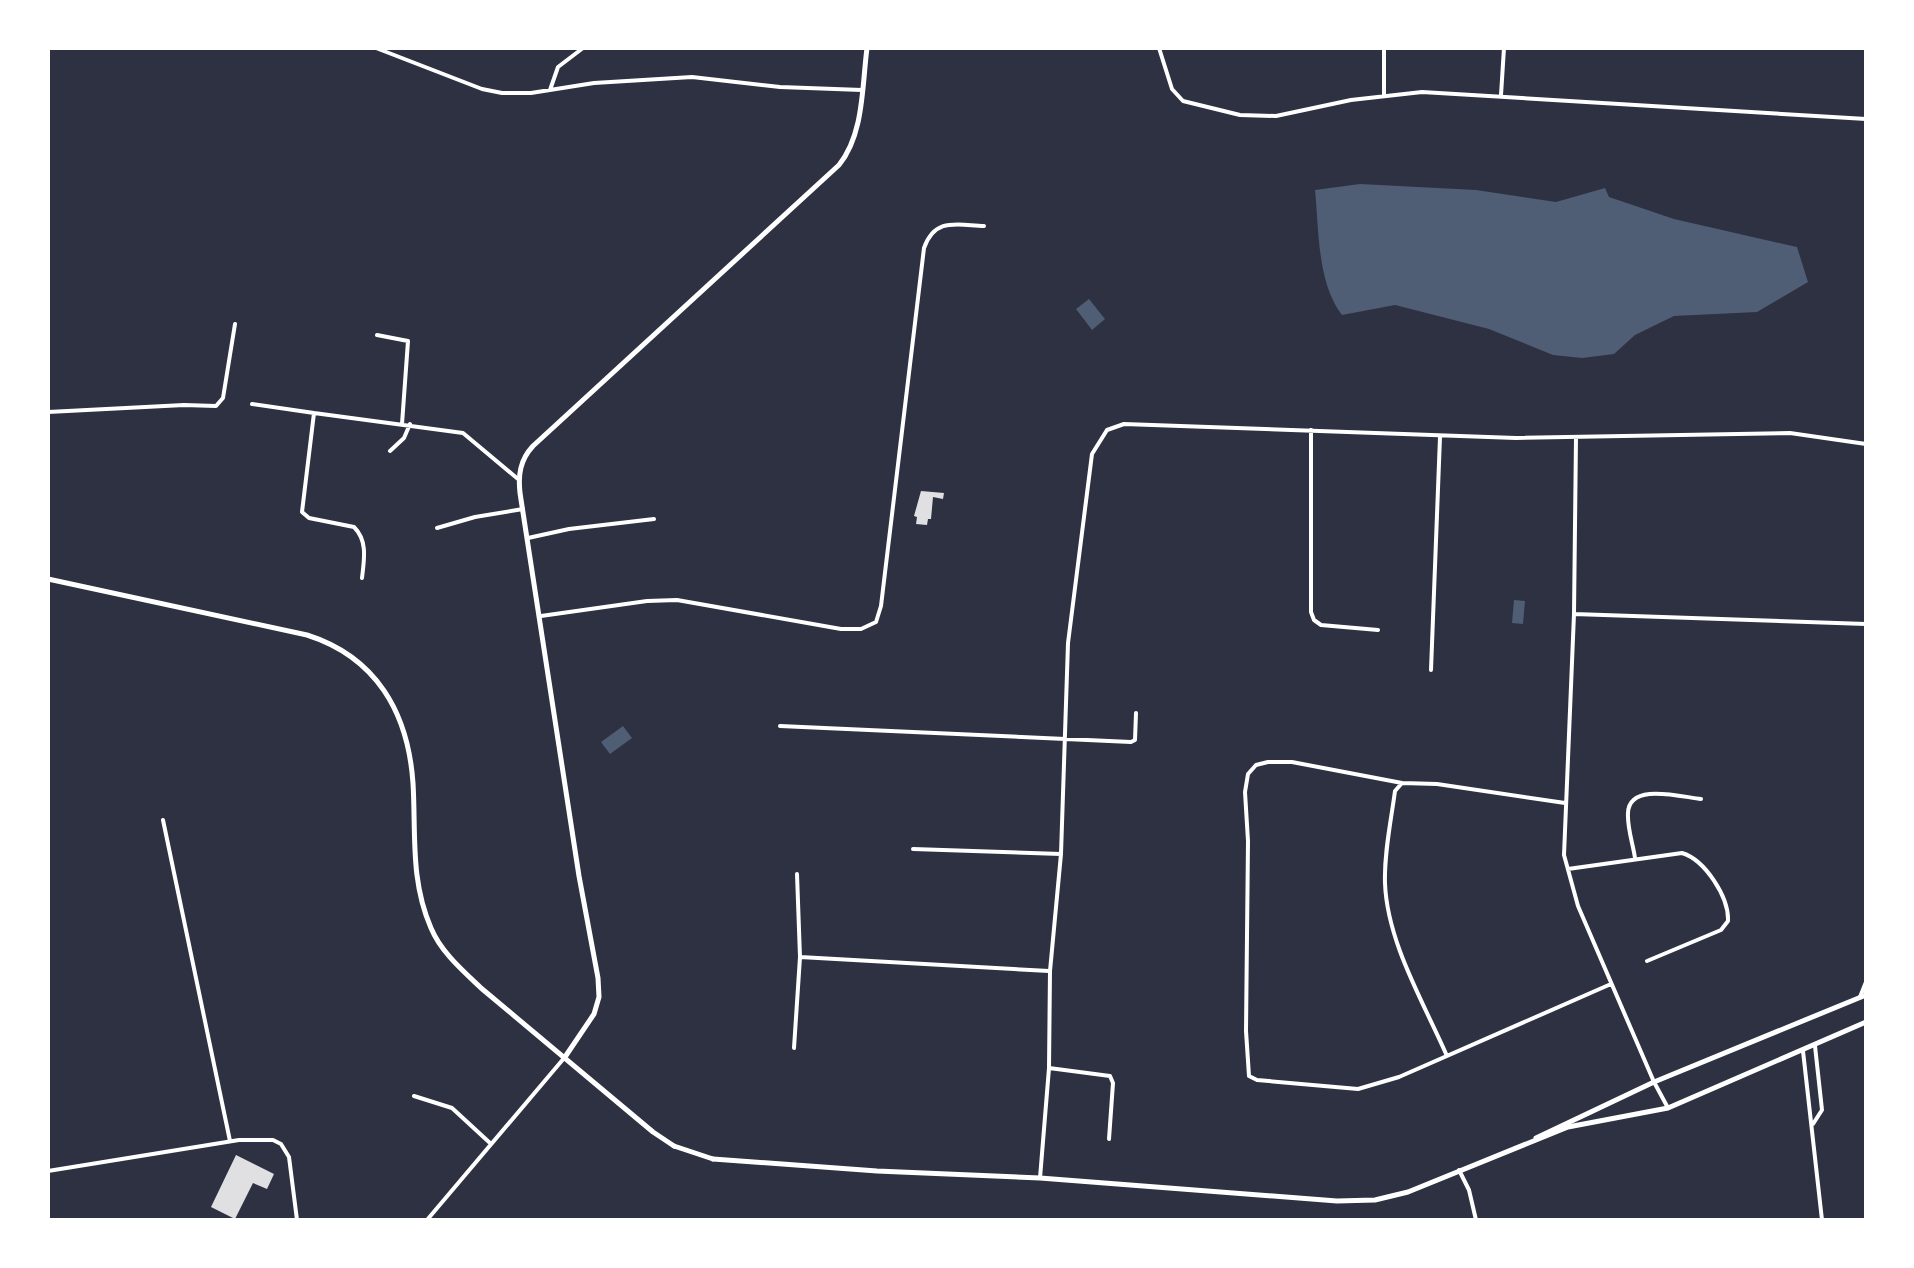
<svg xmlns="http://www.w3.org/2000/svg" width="1914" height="1268" font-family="'Varela Round',sans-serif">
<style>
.water{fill:#4f5d75}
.building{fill:#e0e0e3}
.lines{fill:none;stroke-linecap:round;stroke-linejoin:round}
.minor{stroke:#fff;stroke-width:4}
.tertiary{stroke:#fff;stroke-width:5}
.secondary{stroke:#fff;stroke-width:5}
</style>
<rect width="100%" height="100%" fill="#2d3142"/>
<path class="water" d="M 1360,184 L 1476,190 L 1556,202 L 1605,188 L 1609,197 L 1674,219 L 1797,247 L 1808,282 L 1757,312 L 1674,316 L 1635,335 L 1614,354 L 1582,358 L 1553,355 L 1489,329 L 1395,305 L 1342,315 C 1317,283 1319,229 1315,190 Z
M 1089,299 L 1105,319 L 1092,330 L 1076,309 Z
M 1514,600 L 1525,601 L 1523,624 L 1512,623 Z
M 623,726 L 632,738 L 610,754 L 601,742 Z"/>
<path class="building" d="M 921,491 L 944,493 L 943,499 L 933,497 L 931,519 L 928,519 L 927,525 L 916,524 L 917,517 L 914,516 Z
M 236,1155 L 274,1174 L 267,1189 L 253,1183 L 235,1219 L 211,1207 Z"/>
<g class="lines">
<path class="minor" d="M 376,48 L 482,89 L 502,93 L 531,93 L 594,83 L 692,77 L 780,87 L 862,90
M 1159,48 L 1172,89 L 1183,101 L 1240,115 L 1276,116 L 1351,100 L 1422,92 L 1866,119
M 550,90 L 558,67 L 583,48
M 1501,95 L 1504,48
M 1384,96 L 1384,48
M 377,335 L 408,341 L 402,424
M 252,404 L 314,413
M 48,412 L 184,405 L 216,406 L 223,398 L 235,324
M 1311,430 L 1311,612 L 1314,620 L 1321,625 L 1378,630
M 1576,437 L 1574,614 L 1564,855 L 1578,906 L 1654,1082 L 1668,1108
M 390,451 L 404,438 L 410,424
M 437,528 L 475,517 L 523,509
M 528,538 L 569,529 L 654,519
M 362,578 C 364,560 368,541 354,527 L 309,518 L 302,512 L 314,413 L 463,433 L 518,479
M 1574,614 L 1866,624
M 541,616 L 647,601 L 677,600 L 841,629 L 861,629 L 876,622 L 881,606 L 924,248 C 935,217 957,225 984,226
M 1431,670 L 1440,437
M 780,726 L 1131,742 L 1135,740 L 1136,713
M 1402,783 L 1292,762 L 1268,762 L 1256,765 L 1248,774 L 1245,792 L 1248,841 L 1246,1031 L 1249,1076 L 1257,1080 L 1358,1089 L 1399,1077 L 1611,984
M 163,820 L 230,1141
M 913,849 L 1061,854
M 1635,858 C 1633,844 1627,827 1628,813 C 1629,782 1681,797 1701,799
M 1568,869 L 1682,853 C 1705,860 1729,897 1728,921 L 1721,930 L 1647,961
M 800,957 L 1049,971
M 1860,997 L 1866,982
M 794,1048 L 800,957 L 797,874
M 1803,1051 L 1822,1220
M 1447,1056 C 1424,1003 1387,942 1385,883 C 1384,853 1391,821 1395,791 L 1402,783 L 1437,784 L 1565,803
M 1049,1068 L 1110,1076 L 1113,1083 L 1109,1139
M 414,1096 L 452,1108 L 490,1143
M 1813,1124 L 1822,1110 L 1815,1046
M 1459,1170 L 1469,1190 L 1476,1220
M 48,1171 L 239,1140 L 273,1140 L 281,1144 L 289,1157 L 297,1220
M 1040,1178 L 1049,1068 L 1050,971 L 1061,854 L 1068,643 L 1092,454 L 1107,430 L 1124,424 L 1516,438 L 1790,433 L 1866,444
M 427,1220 L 565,1057"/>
<path class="tertiary" d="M 565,1057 L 594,1014 L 599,997 L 598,978 L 579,876 L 520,493 C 518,475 520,460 533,446 L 839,165 C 864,134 862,86 867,48
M 1536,1138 L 1654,1082
M 674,1146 L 713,1159"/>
<path class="secondary" d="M 48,579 L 307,635 C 376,657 408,712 413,783 C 416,833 410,880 431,928 C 441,952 462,970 481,988 L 653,1132 L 674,1146
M 1654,1082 L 1866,995
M 713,1159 L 877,1171 L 1040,1178 L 1337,1201 L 1375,1200 L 1408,1192 L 1568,1127 L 1668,1108 L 1866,1022"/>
</g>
<rect width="1914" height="1268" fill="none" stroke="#ffffff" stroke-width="100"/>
</svg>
